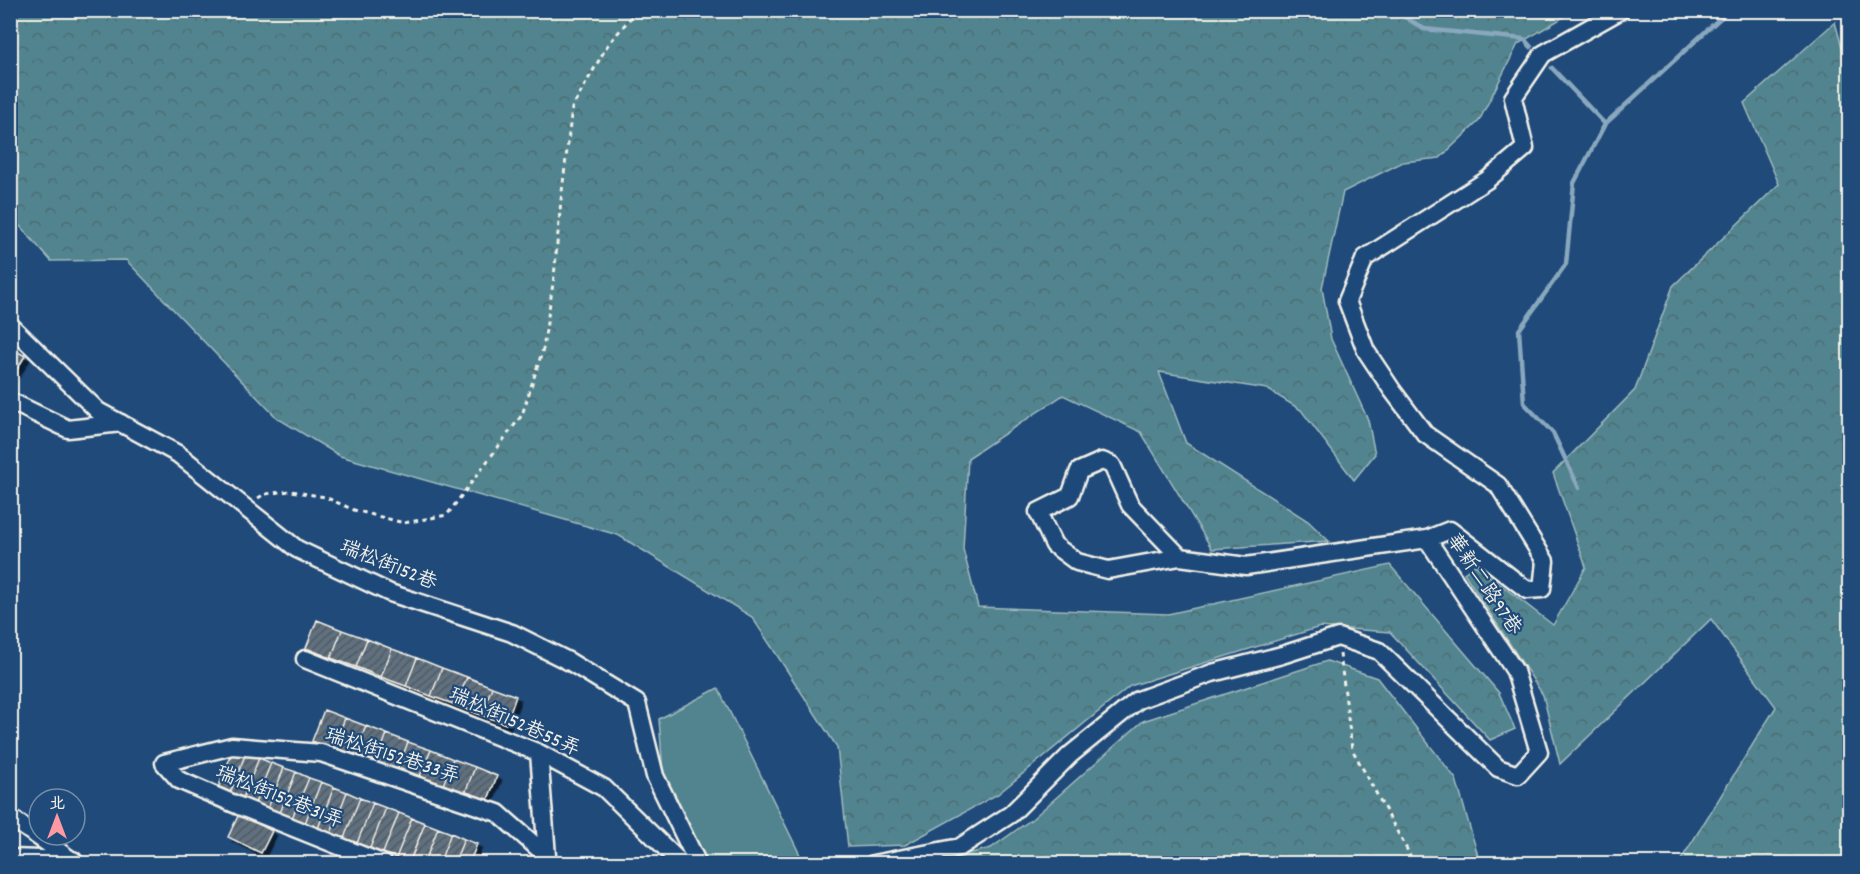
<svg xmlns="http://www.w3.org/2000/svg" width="1860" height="874" font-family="Dekko,'LXGW WenKai TC',sans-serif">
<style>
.forest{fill:url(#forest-crowns);stroke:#a2babc;stroke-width:1.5}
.garden{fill:#51848f;stroke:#a2babc;stroke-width:1.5}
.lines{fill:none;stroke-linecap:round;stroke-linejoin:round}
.stream{stroke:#8aa8bd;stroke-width:4.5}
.building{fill:url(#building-hatch);stroke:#f4f1e8;stroke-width:1.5;filter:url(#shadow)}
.minor-casing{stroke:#f4f1e8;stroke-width:21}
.path{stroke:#f4f1e8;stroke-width:3;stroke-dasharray:4.5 4.5;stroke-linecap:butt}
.minor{stroke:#1f4a7a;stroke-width:16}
.labels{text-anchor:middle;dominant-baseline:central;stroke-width:4.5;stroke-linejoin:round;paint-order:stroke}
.street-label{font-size:20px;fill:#f4f1e8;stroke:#1f4a7a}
</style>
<defs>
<pattern id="forest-crowns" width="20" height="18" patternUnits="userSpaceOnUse" patternTransform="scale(1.5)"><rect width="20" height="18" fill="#51848f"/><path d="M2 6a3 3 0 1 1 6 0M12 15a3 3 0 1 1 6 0" fill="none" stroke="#4e6c72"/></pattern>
<pattern id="building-hatch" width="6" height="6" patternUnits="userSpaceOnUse" patternTransform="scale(1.5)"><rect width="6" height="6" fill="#5f707f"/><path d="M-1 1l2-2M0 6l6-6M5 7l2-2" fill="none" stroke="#535a60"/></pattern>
<filter id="shadow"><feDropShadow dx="4.5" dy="4.5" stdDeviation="0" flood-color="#0009"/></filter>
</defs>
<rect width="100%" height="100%" fill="#1f4a7a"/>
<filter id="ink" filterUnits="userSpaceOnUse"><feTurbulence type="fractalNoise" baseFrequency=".0167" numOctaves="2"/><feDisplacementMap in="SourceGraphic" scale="12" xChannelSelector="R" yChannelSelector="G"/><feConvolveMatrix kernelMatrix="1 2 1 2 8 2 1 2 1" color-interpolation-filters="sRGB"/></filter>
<g filter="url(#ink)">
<path class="forest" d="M 11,10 L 1574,11 L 1518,44 L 1479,121 L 1440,158 L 1403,162 L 1343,192 L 1322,288 L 1331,339 L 1368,420 L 1375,454 L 1354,480 L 1301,410 L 1267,389 L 1159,372 L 1186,443 L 1308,521 L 1329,541 L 1212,549 L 1141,432 L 1063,395 L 968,458 L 963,549 L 978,607 L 1168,614 L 1390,565 L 1499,693 L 1515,729 L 1490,740 L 1390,632 L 1320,627 L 1130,686 L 998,794 L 905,845 L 848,847 L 837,747 L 752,617 L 618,535 L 340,456 L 277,418 L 126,260 L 51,261 L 11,216 Z
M 1835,22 L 1850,76 L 1849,863 L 1679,863 L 1776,707 L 1711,619 L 1560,764 L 1543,695 L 1464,573 L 1475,565 L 1553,625 L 1586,567 L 1553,473 L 1635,390 L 1673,286 L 1779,184 L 1744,103 Z
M 1327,661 L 1377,678 L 1456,779 L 1480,863 L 932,863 L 991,848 L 1032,819 L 1143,721 Z"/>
<path class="garden" d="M 718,688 L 804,863 L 707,863 L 663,773 L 659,719 Z"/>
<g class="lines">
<path class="stream" d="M 1394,10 L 1424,29 L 1524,39 L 1531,47
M 1552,68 L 1605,124
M 1579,488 L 1553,433 L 1524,403 L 1519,330 L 1566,264 L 1574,183 L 1605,124 L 1729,10"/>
</g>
<path class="building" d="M 10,347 L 25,356 L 11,379 L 10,379 Z
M 317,620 L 342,630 L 331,658 L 306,648 Z
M 342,630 L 367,639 L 356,667 L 331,658 Z
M 367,639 L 392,649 L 381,677 L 356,667 Z
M 392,649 L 417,658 L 406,686 L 381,677 Z
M 417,658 L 442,668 L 431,696 L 406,686 Z
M 442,668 L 467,677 L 456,705 L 431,696 Z
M 467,677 L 492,687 L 481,715 L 456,705 Z
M 492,687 L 516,696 L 506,724 L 481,715 Z
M 324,710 L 345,718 L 333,749 L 312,741 Z
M 345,718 L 366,726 L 354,757 L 333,749 Z
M 366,726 L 387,734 L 375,765 L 354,757 Z
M 387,734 L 408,742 L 396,773 L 375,765 Z
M 408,742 L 431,750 L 420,776 L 398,768 Z
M 234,748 L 246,753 L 230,793 L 218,788 Z
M 431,750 L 453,759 L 443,785 L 420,776 Z
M 246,753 L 259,758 L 243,798 L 230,793 Z
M 259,758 L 271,763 L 255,803 L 243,798 Z
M 453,759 L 475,767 L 465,793 L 443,785 Z
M 271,763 L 284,768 L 268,808 L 255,803 Z
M 475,767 L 497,776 L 487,802 L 465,793 Z
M 284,768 L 296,772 L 280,813 L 268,808 Z
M 296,772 L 309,778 L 292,818 L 280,813 Z
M 309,778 L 321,782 L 305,823 L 292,818 Z
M 321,782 L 334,787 L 318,828 L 305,823 Z
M 334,787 L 347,792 L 331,833 L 318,828 Z
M 347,792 L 360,798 L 344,838 L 331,833 Z
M 360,798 L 373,803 L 357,843 L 344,838 Z
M 373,803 L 386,808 L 370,848 L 357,843 Z
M 386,808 L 399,813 L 383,853 L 370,848 Z
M 399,813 L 412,818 L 396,858 L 383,853 Z
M 239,814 L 272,831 L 261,853 L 228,837 Z
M 412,818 L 425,823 L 409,863 L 396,858 Z
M 425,823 L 438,828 L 424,864 L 409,864 Z
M 438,828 L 451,833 L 439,864 L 424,864 Z
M 451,833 L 464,839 L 454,864 L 439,864 Z
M 464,839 L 477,844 L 469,864 L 454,864 Z"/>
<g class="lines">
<g class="minor-casing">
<path id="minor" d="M 10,325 L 98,411 L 178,454 L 297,549 L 390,593 L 512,633 L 570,662 L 637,703 L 655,776 L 698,864
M 10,401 L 68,429 L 121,423
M 1180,557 L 1130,505 L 1112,465 L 1102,461 L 1079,471 L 1070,496 L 1038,512 L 1054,545 L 1077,562 L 1108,570 L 1180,557 L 1246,566 L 1427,539
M 305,659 L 539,753 L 604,788 L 682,864
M 539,753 L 547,856
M 10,817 L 77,864
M 10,858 L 73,860
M 384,864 L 239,806 L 179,780 L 164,763 L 232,746 L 321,753 L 498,813 L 547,856 L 549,864
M 873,864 L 960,847 L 1011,814 L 1070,755 L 1138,700 L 1212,673 L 1282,655 L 1338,637 L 1379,651 L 1498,768 L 1518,775 L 1539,752 L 1515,671 L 1427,539 L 1450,530 L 1527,590 L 1542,589 L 1545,561 L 1498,485 L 1425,434 L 1392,390 L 1366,351 L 1347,301 L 1365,258 L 1487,180 L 1525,148 L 1513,98 L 1543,54 L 1621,10"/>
</g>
<path class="path" d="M 258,498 L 265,494 L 291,491 L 325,497 L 354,510 L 404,523 L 447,515 L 522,415 L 543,349 L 554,277 L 561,200 L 572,108 L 607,46 L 637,10
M 1340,654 L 1352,749 L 1410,855 L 1410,864"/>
<use href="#minor" class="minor"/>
</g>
</g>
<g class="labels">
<g class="street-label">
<text transform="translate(388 566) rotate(22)">瑞松街152巷</text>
<text transform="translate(1483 585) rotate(56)">華新二路97巷</text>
<text transform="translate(514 723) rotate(24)">瑞松街152巷55弄</text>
<text transform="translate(392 757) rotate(18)">瑞松街152巷33弄</text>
<text transform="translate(279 798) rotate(22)">瑞松街152巷31弄</text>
</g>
</g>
<rect width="1860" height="874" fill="none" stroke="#1f4a7a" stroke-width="36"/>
<rect x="18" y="18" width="1824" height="838" fill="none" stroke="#f4f1e8" stroke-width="2" filter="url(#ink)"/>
<g transform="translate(57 817)"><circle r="28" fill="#1f4a7a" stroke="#748da6" stroke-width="1.5"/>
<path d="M0-4.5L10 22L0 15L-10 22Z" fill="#ff9aa2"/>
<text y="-9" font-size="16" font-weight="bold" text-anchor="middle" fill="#f4f1e8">北</text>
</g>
</svg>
